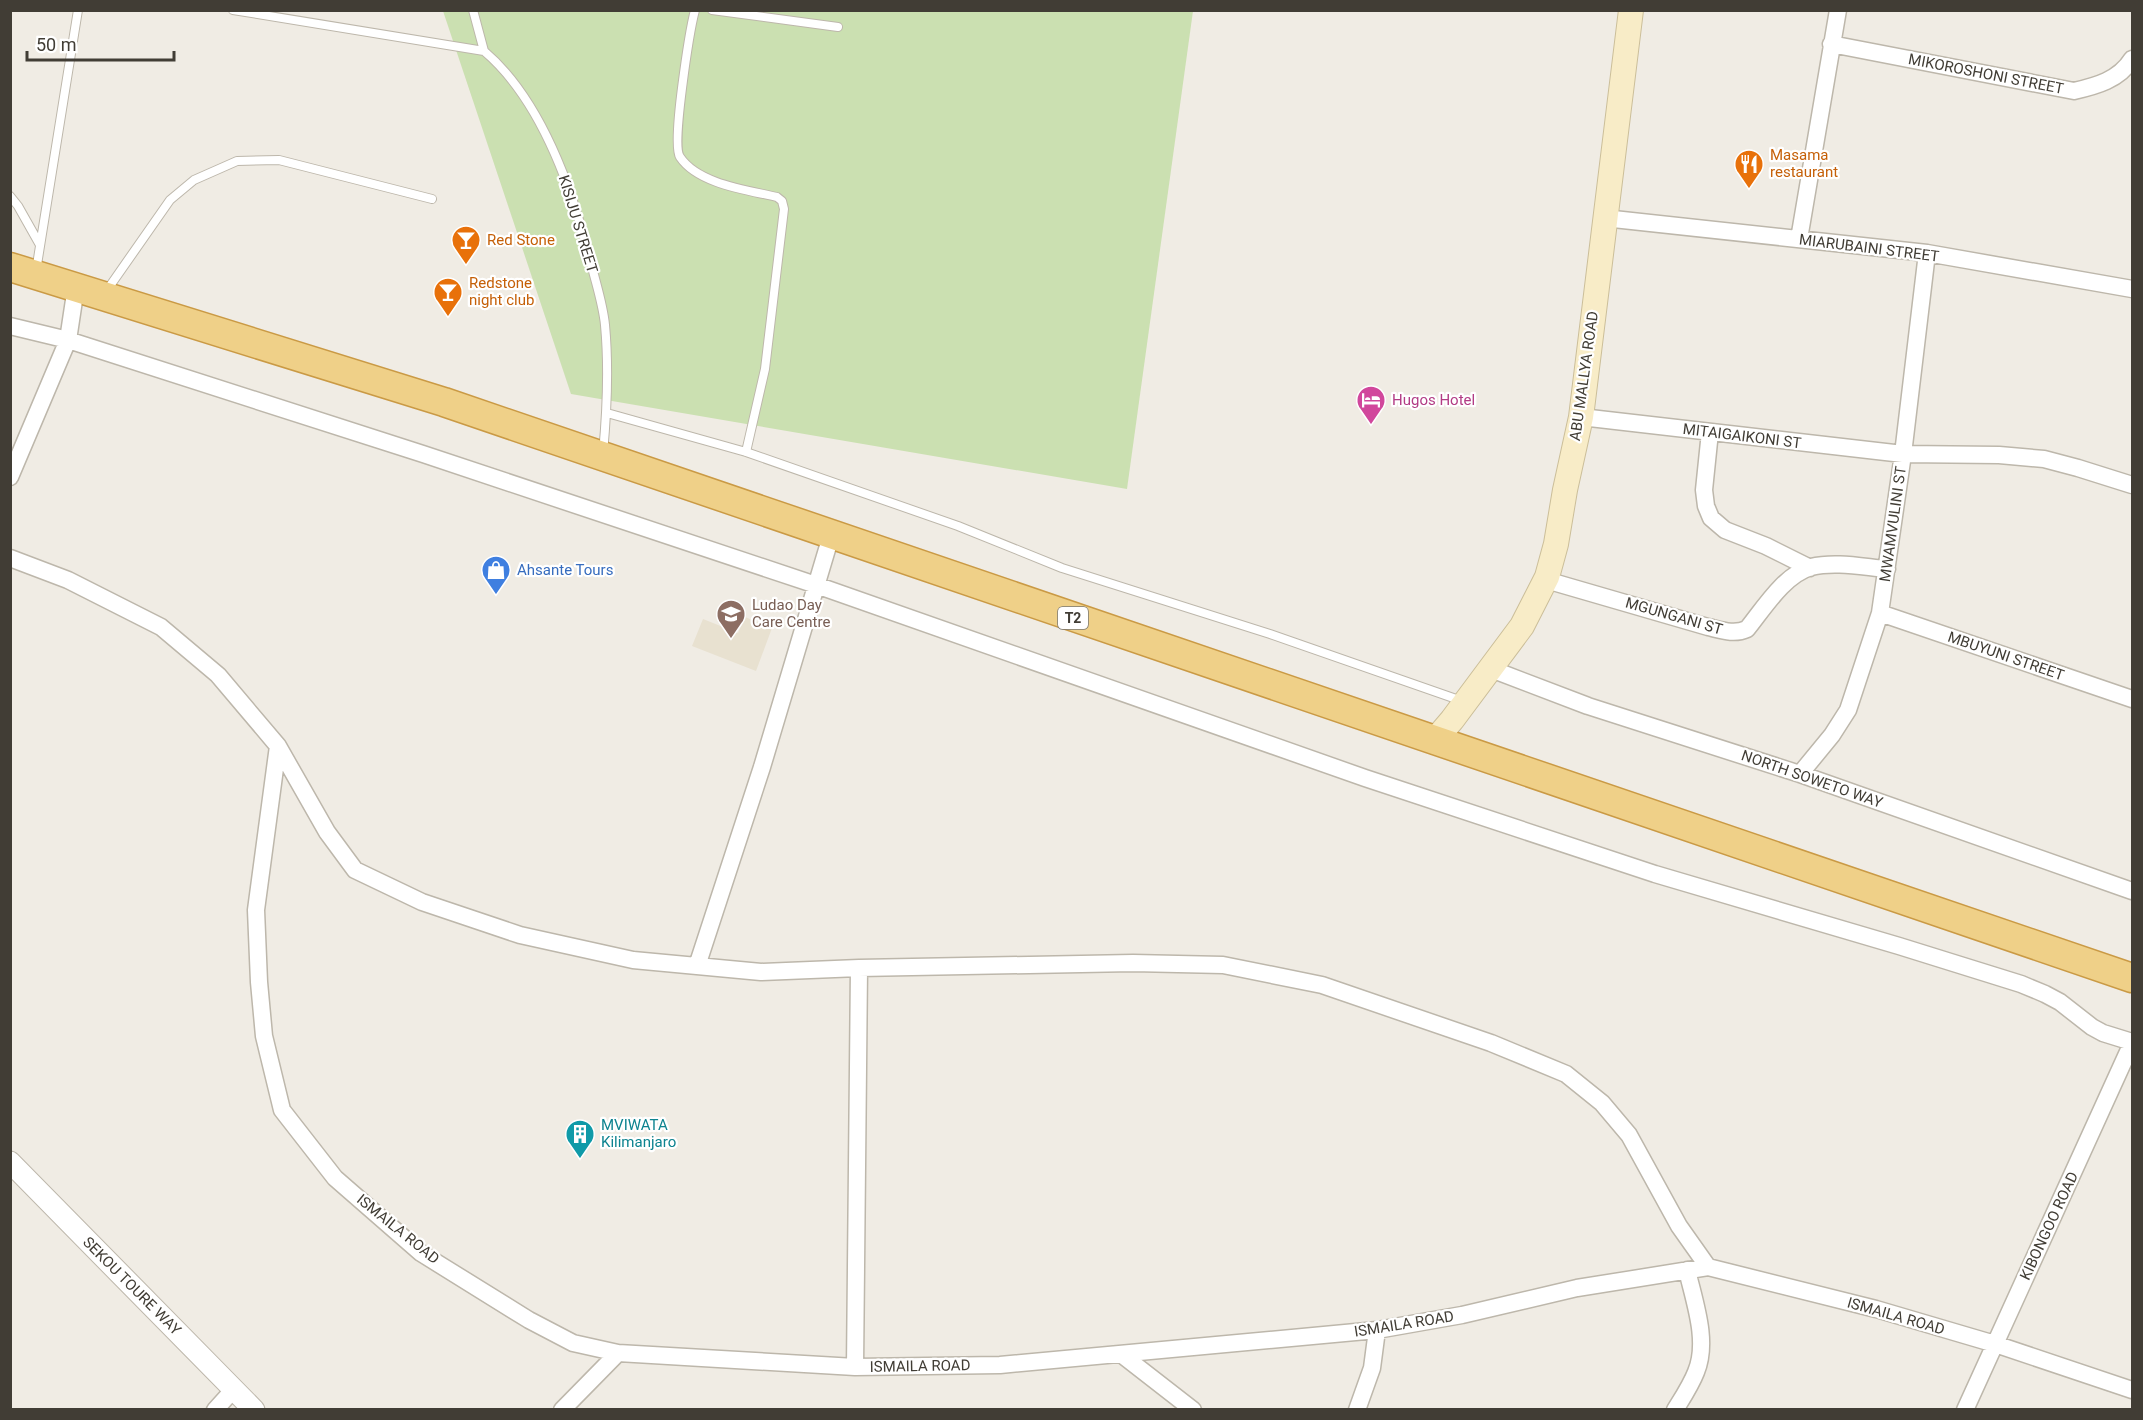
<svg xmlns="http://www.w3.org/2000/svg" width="2143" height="1420" font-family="Roboto,sans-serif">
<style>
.education{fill:#e8e1d0}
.green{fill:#cbe0b1}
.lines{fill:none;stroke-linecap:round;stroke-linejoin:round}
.service-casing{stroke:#bdb7ab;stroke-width:10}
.minor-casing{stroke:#bdb7ab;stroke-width:19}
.tertiary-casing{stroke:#bdb7ab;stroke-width:23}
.secondary-casing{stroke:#cbbe99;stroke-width:26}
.trunk-casing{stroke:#ca9a45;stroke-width:31}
.service{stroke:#fff;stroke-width:8}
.minor{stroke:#fff;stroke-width:16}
.tertiary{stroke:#fff;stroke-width:21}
.secondary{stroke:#f8ecc7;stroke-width:24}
.trunk{stroke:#efd088;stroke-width:28}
.labels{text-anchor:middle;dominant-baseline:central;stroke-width:4.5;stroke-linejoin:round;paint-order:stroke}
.shield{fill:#fff;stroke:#7a7772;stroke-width:1.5}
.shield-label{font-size:14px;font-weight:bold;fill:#413d35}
.street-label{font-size:15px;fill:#413d35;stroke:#fff}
.food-label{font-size:15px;fill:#c56008;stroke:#fff;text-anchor:start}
.hotel-label{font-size:15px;fill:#b23c85;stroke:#fff;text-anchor:start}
.shop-label{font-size:15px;fill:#366cbe;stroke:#fff;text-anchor:start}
.education-label{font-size:15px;fill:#785e54;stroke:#fff;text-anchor:start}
.culture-label{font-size:15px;fill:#0d838f;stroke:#fff;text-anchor:start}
</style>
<rect width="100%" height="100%" fill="#f0ece4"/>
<path class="education" d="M 745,617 L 772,628 L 756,671 L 692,646 L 703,619 L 738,633 Z"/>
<path class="green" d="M 443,11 L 1193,11 L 1127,489 L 571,394 Z"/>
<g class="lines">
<g class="service-casing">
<path id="service" d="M 233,10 L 484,51 C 542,100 573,191 591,263 C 596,284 603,304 605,325 C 609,368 607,411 603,453
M 473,10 L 484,51
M 695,10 C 690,29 671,145 680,157 C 698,184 747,190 777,197 L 782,201 L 784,209 L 765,369 L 746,452
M 712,10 L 838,27
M 10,196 L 18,206 L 40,245
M 36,271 L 78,10
M 105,293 L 170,200 L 194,180 L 237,161 L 279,160 L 432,199
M 607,413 L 746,452 L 958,526 L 1062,568 L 1270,634 L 1462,701"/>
</g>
<g class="minor-casing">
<path id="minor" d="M 1831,44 L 2074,91 C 2096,86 2119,80 2132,59
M 1604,218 L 1927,253 L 2132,289
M 1799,239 L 1838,10
M 10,326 L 68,340 L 423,454 L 816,585 L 1365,778 L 1655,874 L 1899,946 L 2021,984 L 2045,994 L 2060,1002 L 2092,1027 L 2103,1033 L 2132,1042
M 1581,417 L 1903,454 L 1999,455 L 2044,459 L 2078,468 L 2132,485
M 1710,432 L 1704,490 L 1706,506 L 1711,518 L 1725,530 L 1766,546 L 1810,568
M 10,477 L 68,340 L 76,287
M 10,558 L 68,580 L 161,627 L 218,675 L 278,746 L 327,832 L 355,870 L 422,902 L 520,935 L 633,960 L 761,972 L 859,968 L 1133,963 L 1223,965 L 1322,985 L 1491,1043 L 1566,1074 L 1602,1103 L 1629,1135 L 1679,1226 L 1708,1267
M 1546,580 L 1708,627 C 1721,630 1734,635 1747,629 C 1764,608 1784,575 1811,567 C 1835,561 1863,567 1887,569
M 1880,613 L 2132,699
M 1491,669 L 1588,706 L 1800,774 L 2132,891
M 278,746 L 256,910 L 259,982 L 264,1036 L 282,1110 L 335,1178 L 421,1253 L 529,1320 L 573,1343 L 618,1353 L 855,1367 L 1000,1365 L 1377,1330 L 1462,1315 L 1577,1288 L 1708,1267 L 1876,1309 L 1995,1344 L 2132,1390
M 1800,774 L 1832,735 L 1848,710 L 1880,613 L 1903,454 L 1927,253
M 697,966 L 762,767 L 831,536
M 1121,1354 L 1193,1410
M 855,1367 L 859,968
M 215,1410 L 234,1389
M 562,1410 L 618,1353
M 1357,1410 L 1372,1368 L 1377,1330
M 1675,1410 C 1683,1397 1691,1385 1696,1372 C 1709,1341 1694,1301 1687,1270
M 1965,1410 L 2132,1043"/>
</g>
<g class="tertiary-casing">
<path id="tertiary" d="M 10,1162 L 254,1410"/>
</g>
<g class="secondary-casing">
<path id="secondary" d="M 1434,741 L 1452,720 L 1522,626 L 1547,577 L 1556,544 L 1565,490 L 1581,417 L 1631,10"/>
</g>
<g class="trunk-casing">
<path id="trunk" d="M 10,267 L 444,402 L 2132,978"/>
</g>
<use href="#service" class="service"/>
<use href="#minor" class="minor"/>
<use href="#tertiary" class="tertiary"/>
<use href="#secondary" class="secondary"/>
<use href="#trunk" class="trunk"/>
</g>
<defs>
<g id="restaurant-pin" transform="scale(1.5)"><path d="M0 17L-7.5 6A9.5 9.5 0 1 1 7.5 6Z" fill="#e8710a" stroke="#fff"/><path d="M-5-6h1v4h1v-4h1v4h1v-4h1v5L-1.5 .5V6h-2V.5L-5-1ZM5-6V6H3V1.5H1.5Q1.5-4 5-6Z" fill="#fff"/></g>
<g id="bar-pin" transform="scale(1.5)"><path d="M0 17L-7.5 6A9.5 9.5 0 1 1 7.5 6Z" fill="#e8710a" stroke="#fff"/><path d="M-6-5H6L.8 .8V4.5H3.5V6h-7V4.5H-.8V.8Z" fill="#fff"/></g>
<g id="hotel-pin" transform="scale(1.5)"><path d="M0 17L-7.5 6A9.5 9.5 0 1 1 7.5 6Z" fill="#d1479c" stroke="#fff"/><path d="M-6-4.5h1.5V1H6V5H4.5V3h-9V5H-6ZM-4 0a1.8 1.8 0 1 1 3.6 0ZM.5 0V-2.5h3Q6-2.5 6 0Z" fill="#fff"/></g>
<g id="shop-pin" transform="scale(1.5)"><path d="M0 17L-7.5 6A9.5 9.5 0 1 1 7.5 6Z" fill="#3f7fe0" stroke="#fff"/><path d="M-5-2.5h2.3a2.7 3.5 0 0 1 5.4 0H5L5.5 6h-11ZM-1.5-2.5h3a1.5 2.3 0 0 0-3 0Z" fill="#fff"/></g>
<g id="school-pin" transform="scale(1.5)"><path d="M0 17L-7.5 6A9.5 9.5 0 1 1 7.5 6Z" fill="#8d6e63" stroke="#fff"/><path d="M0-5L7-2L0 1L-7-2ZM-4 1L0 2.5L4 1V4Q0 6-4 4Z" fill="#fff"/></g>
<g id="building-pin" transform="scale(1.5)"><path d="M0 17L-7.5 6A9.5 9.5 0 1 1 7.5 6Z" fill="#0f9aa8" stroke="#fff"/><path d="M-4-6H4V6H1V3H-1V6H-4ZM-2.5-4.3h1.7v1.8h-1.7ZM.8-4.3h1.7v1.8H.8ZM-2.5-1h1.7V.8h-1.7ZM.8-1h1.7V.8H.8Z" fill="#fff"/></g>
</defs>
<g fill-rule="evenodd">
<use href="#restaurant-pin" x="1749" y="164"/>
<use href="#bar-pin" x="466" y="240"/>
<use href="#bar-pin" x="448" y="292"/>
<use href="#hotel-pin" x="1371" y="400"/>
<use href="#shop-pin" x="496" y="570"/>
<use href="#school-pin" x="731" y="614"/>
<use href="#building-pin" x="580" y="1134"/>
</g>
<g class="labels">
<rect class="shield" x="1058" y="607" width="30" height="22" rx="4.5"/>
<g class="shield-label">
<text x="1073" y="618">T2</text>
</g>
<g class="street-label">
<text transform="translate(1986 74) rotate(11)">MIKOROSHONI STREET</text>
<text transform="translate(578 224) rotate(73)">KISIJU STREET</text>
<text transform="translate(1869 248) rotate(7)">MIARUBAINI STREET</text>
<text transform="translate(1584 376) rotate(-82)">ABU MALLYA ROAD</text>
<text transform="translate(1742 436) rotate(7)">MITAIGAIKONI ST</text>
<text transform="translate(1893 524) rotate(-82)">MWAMVULINI ST</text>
<text transform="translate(1674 616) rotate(16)">MGUNGANI ST</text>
<text transform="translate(2006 656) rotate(19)">MBUYUNI STREET</text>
<text transform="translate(1812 779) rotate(19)">NORTH SOWETO WAY</text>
<text transform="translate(2049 1226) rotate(-65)">KIBONGOO ROAD</text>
<text transform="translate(398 1229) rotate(39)">ISMAILA ROAD</text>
<text transform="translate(132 1286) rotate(45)">SEKOU TOURE WAY</text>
<text transform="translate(1896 1316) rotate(16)">ISMAILA ROAD</text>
<text transform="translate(1404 1324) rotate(-9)">ISMAILA ROAD</text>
<text transform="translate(920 1366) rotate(-1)">ISMAILA ROAD</text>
</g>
<g class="food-label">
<text x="1770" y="155">Masama<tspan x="1770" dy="17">restaurant</tspan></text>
<text x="487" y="240">Red Stone</text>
<text x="469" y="283">Redstone<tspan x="469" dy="17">night club</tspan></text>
</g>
<g class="hotel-label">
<text x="1392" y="400">Hugos Hotel</text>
</g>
<g class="shop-label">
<text x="517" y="570">Ahsante Tours</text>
</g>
<g class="education-label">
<text x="752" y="605">Ludao Day<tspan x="752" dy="17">Care Centre</tspan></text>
</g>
<g class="culture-label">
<text x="601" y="1125">MVIWATA<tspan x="601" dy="17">Kilimanjaro</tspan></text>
</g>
</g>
<rect width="2143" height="1420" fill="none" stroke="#413d35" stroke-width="24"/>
<path d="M27 51v9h147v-9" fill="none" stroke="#413d35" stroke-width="3"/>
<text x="36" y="51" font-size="18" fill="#413d35" stroke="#ffffff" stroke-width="4.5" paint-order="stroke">50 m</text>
</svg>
